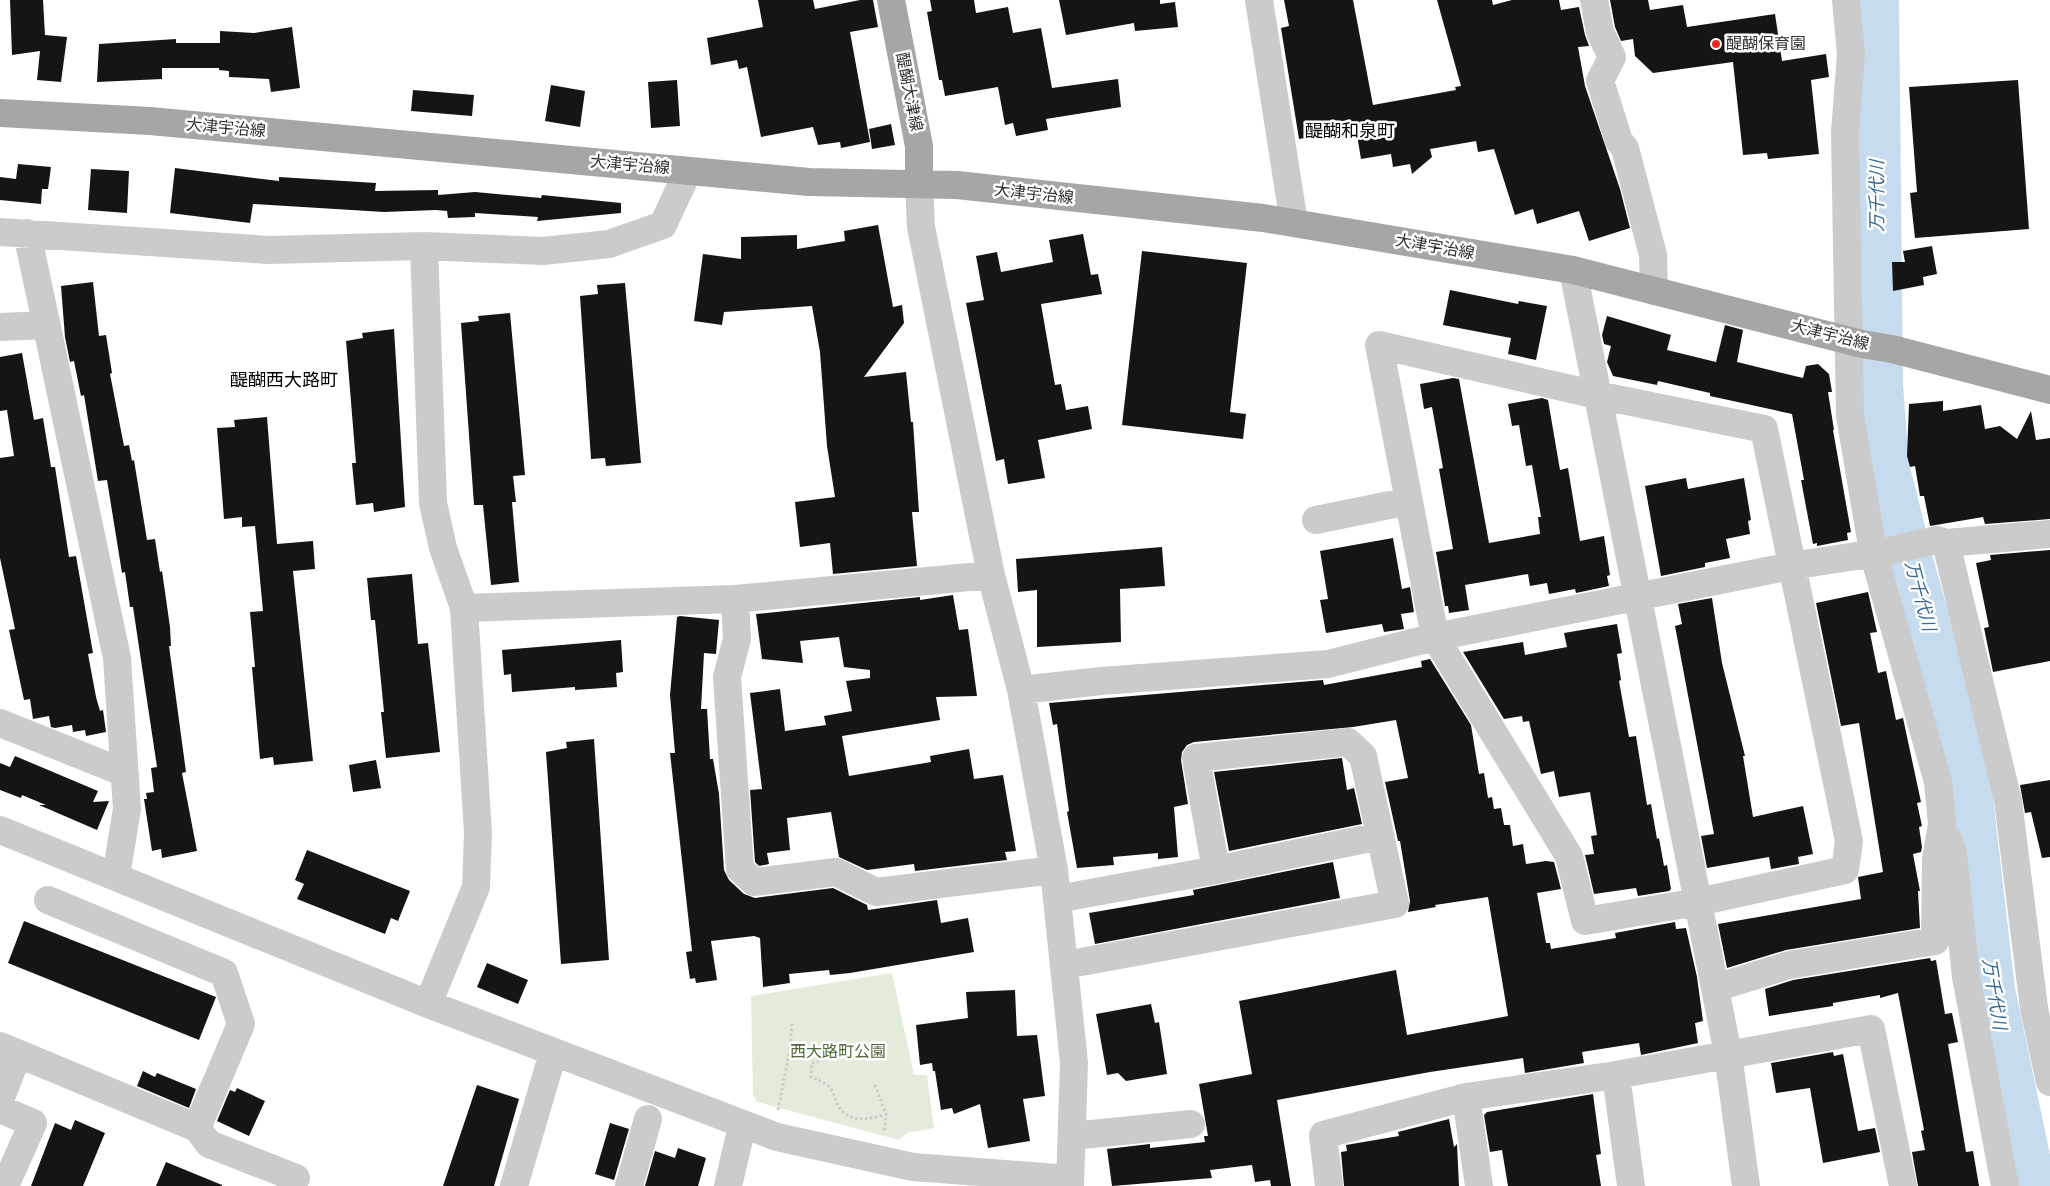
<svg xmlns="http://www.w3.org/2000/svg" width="2050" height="1186" font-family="'Source Sans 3','Noto Sans JP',sans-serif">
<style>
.green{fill:#e3ecdb}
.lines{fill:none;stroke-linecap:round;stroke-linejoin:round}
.river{stroke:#c6dbed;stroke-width:48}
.building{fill:#151515}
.path{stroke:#cbcbcb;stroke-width:3;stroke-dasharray:2.5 2.5;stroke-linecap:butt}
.minor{stroke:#cbcbcb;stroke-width:28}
.major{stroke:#a6a6a6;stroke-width:28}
.poi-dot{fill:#ec292a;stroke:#fff;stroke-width:2}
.labels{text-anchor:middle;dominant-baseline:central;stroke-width:5;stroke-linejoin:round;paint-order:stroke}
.poi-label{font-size:16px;fill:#2e2e2e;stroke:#fff;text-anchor:start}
.street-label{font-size:16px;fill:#2e2e2e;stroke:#fff}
.park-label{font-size:16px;fill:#4d6b39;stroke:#fff}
.neighbourhood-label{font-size:18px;fill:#000;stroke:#fff}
.water-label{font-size:18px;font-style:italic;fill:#396a93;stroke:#fff}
</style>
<rect width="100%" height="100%" fill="#fff"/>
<path class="green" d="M 892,973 L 914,1075 L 927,1075 L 934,1128 L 907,1133 L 899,1140 L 757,1102 L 753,1095 L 751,996 Z"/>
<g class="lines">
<path class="river" d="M 1875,0 L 1879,385 L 1885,466 L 1909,561 L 1964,756 L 1991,990 L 2032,1186"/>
</g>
<path class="building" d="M 10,0 L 43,0 L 45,35 L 67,37 L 61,82 L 37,80 L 40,51 L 12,55 Z
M 758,0 L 813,0 L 815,9 L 860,0 L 873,0 L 878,27 L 850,32 L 870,142 L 841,148 L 840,142 L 818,145 L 813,127 L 761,137 L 747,67 L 739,69 L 737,60 L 711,65 L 707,38 L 763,27 Z
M 930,0 L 974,0 L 976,13 L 1008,7 L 1013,33 L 1041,28 L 1052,88 L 1118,79 L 1121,107 L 1046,119 L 1048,130 L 1016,136 L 1013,123 L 1005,125 L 998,87 L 945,96 L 942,80 L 939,80 L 927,12 L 932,11 Z
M 1059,0 L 1160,0 L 1160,4 L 1175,2 L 1178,27 L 1135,31 L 1134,23 L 1066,35 Z
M 1284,0 L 1353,0 L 1373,105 L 1456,90 L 1455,87 L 1461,86 L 1437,0 L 1492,0 L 1493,5 L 1512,0 L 1559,0 L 1561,10 L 1579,7 L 1585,35 L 1589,46 L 1578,47 L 1585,86 L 1620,189 L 1630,228 L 1589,241 L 1579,211 L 1537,224 L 1533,209 L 1515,215 L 1494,149 L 1478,152 L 1476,141 L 1430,149 L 1432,157 L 1412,174 L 1410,164 L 1393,167 L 1391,154 L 1361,159 L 1356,129 L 1299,139 L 1281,28 L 1289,26 Z
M 1610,0 L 1648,0 L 1650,10 L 1683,5 L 1687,27 L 1775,14 L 1782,61 L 1826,54 L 1829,77 L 1811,80 L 1819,154 L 1768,159 L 1767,153 L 1743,155 L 1733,62 L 1653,73 L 1635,56 L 1633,39 L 1621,41 L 1615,27 Z
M 292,27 L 300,88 L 271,92 L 269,79 L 229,77 L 229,71 L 219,70 L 219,68 L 162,68 L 162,79 L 97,82 L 99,44 L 176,39 L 176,43 L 220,43 L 220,31 L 254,33 Z
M 677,80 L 680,126 L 651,128 L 648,82 Z
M 2018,80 L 2029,229 L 1915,238 L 1910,193 L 1917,192 L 1909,87 Z
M 551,85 L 585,91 L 580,127 L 545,121 Z
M 413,90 L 474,95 L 472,116 L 411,111 Z
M 891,124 L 895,145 L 872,149 L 869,129 Z
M 18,164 L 51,167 L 48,189 L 42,189 L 41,204 L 0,200 L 0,177 L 16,179 Z
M 175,168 L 279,181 L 279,177 L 376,183 L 375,191 L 438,190 L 438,195 L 475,192 L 541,198 L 542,195 L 621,203 L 621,213 L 537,221 L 538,217 L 475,213 L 475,217 L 448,218 L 447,211 L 436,210 L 384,212 L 253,204 L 250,223 L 170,213 Z
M 91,169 L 129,171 L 127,213 L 88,210 Z
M 878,225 L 893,307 L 902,305 L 904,323 L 864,377 L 906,372 L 911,422 L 913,422 L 919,512 L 912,512 L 917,566 L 833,574 L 830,543 L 800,547 L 795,502 L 835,497 L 827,446 L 820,352 L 812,306 L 724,312 L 722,325 L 694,321 L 703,254 L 741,259 L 741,237 L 797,235 L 797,249 L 845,241 L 844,231 Z
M 1083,234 L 1091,275 L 1098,274 L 1102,294 L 1041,304 L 1055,385 L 1061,384 L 1066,410 L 1088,406 L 1092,429 L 1038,440 L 1045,478 L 1008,484 L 1004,459 L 996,461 L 966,303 L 984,300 L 976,256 L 997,252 L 1001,272 L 1053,262 L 1049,240 Z
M 1932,246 L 1937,274 L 1923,277 L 1924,285 L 1893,291 L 1892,262 L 1905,262 L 1903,251 Z
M 1142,251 L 1247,263 L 1230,412 L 1246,414 L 1243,439 L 1122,425 Z
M 93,282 L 99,336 L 106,335 L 112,373 L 110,374 L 124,446 L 129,445 L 132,461 L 134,460 L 147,540 L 155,539 L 160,572 L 162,571 L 170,627 L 171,646 L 169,646 L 186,772 L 182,773 L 197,851 L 162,858 L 161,849 L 152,851 L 144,799 L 147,799 L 146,793 L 154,792 L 151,768 L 157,767 L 133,607 L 130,607 L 125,572 L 122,573 L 107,480 L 98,481 L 84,395 L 81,396 L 74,361 L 70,362 L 65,337 L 61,286 Z
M 625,283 L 641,463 L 606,466 L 605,458 L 591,459 L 580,296 L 598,294 L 597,285 Z
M 1450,290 L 1518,304 L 1519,301 L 1547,306 L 1536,360 L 1508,354 L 1511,338 L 1443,325 Z
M 510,313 L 525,475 L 513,476 L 516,502 L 512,502 L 519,582 L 491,585 L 483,505 L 474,505 L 461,323 L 479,321 L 478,316 Z
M 1607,316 L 1671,335 L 1667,350 L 1716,362 L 1725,325 L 1743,330 L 1737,362 L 1803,378 L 1806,366 L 1818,364 L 1829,374 L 1832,392 L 1828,392 L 1834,430 L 1833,430 L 1851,532 L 1847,533 L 1848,540 L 1817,546 L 1817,543 L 1813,544 L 1801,480 L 1804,480 L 1792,414 L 1710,396 L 1710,393 L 1658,381 L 1657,385 L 1613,376 L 1607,362 L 1611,346 L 1604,344 L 1602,335 Z
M 394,329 L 405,507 L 374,512 L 373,503 L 356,505 L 352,463 L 356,463 L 346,341 L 363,338 L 362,333 Z
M 22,353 L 34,420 L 43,418 L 51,467 L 55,467 L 69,557 L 76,556 L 93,653 L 88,654 L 96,697 L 100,711 L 103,710 L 106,732 L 86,736 L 85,730 L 73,732 L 72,725 L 55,728 L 51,727 L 49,716 L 33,719 L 30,699 L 24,700 L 9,630 L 15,629 L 0,558 L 0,458 L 14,456 L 7,410 L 0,411 L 0,357 Z
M 1453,378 L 1459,379 L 1489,543 L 1540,534 L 1538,517 L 1541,517 L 1532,465 L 1526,466 L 1519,425 L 1512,426 L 1508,404 L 1542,398 L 1548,400 L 1560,470 L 1568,468 L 1580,541 L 1604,536 L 1610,575 L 1607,576 L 1609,586 L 1576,593 L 1575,589 L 1549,594 L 1547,583 L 1530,586 L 1528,574 L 1465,585 L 1469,610 L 1449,613 L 1448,606 L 1445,606 L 1436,552 L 1453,549 L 1439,469 L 1443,468 L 1432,407 L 1424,409 L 1420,384 Z
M 1943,401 L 1943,411 L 1981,405 L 1985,429 L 2000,426 L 2017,439 L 2031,411 L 2036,440 L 2050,438 L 2050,519 L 1985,524 L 1983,517 L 1930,526 L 1924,496 L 1920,496 L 1915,466 L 1910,467 L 1907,456 L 1909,404 Z
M 267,417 L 277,544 L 313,541 L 315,569 L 293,571 L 313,761 L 274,765 L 273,757 L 260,759 L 252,667 L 255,667 L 250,612 L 263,611 L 255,526 L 242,527 L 242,517 L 224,519 L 217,428 L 235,427 L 234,420 Z
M 1686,478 L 1688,489 L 1744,478 L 1751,520 L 1748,521 L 1750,534 L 1726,539 L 1730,558 L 1705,563 L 1705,567 L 1661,576 L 1645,486 Z
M 1393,538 L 1402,589 L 1410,587 L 1414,612 L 1401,614 L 1404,629 L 1384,632 L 1382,624 L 1326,633 L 1320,600 L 1328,599 L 1320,551 Z
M 1162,547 L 1165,586 L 1120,589 L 1121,642 L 1037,647 L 1037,590 L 1018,592 L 1016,559 Z
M 2050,550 L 2050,661 L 1993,672 L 1984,628 L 1989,627 L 1976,563 L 1991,560 L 1990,555 Z
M 412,574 L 418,644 L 428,643 L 440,752 L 386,758 L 381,712 L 384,712 L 375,620 L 371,620 L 367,578 Z
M 1868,592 L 1877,632 L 1870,633 L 1878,673 L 1886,671 L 1896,720 L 1903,718 L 1921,802 L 1917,803 L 1922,826 L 1919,827 L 1922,847 L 1921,852 L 1913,854 L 1920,891 L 1918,891 L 1920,928 L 1786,950 L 1727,968 L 1718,924 L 1861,899 L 1858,877 L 1883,872 L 1859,723 L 1841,726 L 1816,603 Z
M 953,595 L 959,630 L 968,629 L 977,696 L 936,697 L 940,720 L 842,736 L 849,776 L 931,762 L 930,756 L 969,749 L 974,779 L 1003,775 L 1016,851 L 1005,852 L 1007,860 L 915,871 L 914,864 L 867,870 L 839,857 L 831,812 L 787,818 L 790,850 L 767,853 L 769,864 L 759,866 L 755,862 L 750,790 L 762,789 L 750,693 L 780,689 L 785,731 L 826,725 L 824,716 L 852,711 L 846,681 L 870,678 L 870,670 L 844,667 L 839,637 L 800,641 L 803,663 L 762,659 L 756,614 L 920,597 L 920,600 Z
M 1712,598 L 1722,663 L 1745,756 L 1743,756 L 1753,817 L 1803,806 L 1813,854 L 1798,857 L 1799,864 L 1771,869 L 1769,857 L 1707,868 L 1701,836 L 1714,834 L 1675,626 L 1682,624 L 1678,604 Z
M 680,616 L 719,620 L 716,654 L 704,653 L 701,709 L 707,709 L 710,759 L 713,759 L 719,794 L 724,870 L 729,880 L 744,894 L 755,898 L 833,888 L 867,905 L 868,910 L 937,900 L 941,923 L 968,918 L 974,952 L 850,973 L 830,975 L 829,970 L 789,974 L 790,983 L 763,987 L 760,938 L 754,936 L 711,941 L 717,980 L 696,983 L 695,978 L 690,979 L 686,952 L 692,951 L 670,753 L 675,753 L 670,695 L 677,617 Z
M 1617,624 L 1622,653 L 1617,654 L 1621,680 L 1619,681 L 1629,737 L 1636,736 L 1647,805 L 1651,804 L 1657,839 L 1659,838 L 1664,866 L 1667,865 L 1671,889 L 1669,891 L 1638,896 L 1636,888 L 1594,894 L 1585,855 L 1594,854 L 1591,836 L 1597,835 L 1590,792 L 1559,797 L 1554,771 L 1541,774 L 1529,721 L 1523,722 L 1522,716 L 1504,719 L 1463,652 L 1523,642 L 1525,655 L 1567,647 L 1564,633 Z
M 621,640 L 623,672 L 616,673 L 617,687 L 575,690 L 575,687 L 512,692 L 511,674 L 504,675 L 502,650 Z
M 1430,659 L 1471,725 L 1479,774 L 1484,773 L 1488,798 L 1492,797 L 1494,809 L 1501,808 L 1504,825 L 1510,825 L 1513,846 L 1523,844 L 1526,864 L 1546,861 L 1554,862 L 1561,889 L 1537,893 L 1546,943 L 1550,943 L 1551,949 L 1616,938 L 1615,933 L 1675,922 L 1676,929 L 1686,928 L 1697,977 L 1703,1021 L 1695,1023 L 1698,1043 L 1641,1055 L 1639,1043 L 1582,1052 L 1584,1063 L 1525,1073 L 1523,1058 L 1504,1061 L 1430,1072 L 1277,1100 L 1291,1186 L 1271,1186 L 1270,1180 L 1255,1182 L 1252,1165 L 1210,1170 L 1212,1178 L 1112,1186 L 1107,1149 L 1150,1144 L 1150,1148 L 1205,1142 L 1204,1136 L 1208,1136 L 1199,1084 L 1252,1074 L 1239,1001 L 1396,970 L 1407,1035 L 1508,1016 L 1488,897 L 1435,905 L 1436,907 L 1408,912 L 1410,901 L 1400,841 L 1398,841 L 1385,782 L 1408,778 L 1396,720 L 1353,727 L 1194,742 L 1187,745 L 1182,752 L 1181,760 L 1188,804 L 1174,807 L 1178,857 L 1158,859 L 1158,853 L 1113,857 L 1114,865 L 1077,868 L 1067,812 L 1069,811 L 1057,724 L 1053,725 L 1049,703 L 1323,680 L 1324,685 L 1422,667 L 1421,661 Z
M 594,739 L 609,960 L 561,964 L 546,752 L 567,748 L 566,742 Z
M 15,756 L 98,791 L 93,802 L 109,801 L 97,830 L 39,805 L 46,805 L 22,795 L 21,798 L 0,790 L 0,763 L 10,767 Z
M 1342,758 L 1347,790 L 1354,788 L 1362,824 L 1229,851 L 1214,772 Z
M 376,760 L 381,788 L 353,792 L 349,765 Z
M 2050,780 L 2050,857 L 2042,858 L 2031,812 L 2025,813 L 2020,785 Z
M 307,850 L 410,891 L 398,921 L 391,918 L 385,934 L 297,899 L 304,884 L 295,880 Z
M 1333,862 L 1340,898 L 1095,944 L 1089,913 L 1194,895 L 1193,890 Z
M 24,921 L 216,997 L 199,1040 L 8,963 Z
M 1930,958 L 1931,961 L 1936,960 L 1945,1014 L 1952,1013 L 1958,1042 L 1948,1044 L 1966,1152 L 1973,1151 L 1979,1186 L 1918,1186 L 1912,1152 L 1925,1150 L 1921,1131 L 1924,1130 L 1898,993 L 1880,998 L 1880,995 L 1833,1003 L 1833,1006 L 1769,1016 L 1765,989 L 1793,980 Z
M 487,963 L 528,980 L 518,1004 L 477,987 Z
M 1015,990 L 1017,1036 L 1037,1035 L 1045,1096 L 1023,1099 L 1030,1141 L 988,1148 L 980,1104 L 954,1114 L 952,1108 L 941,1110 L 935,1071 L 933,1071 L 932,1063 L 920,1065 L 916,1025 L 968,1018 L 966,992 Z
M 1151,1004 L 1155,1023 L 1159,1022 L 1167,1074 L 1126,1081 L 1118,1073 L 1107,1075 L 1096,1014 Z
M 1833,1052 L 1834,1056 L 1843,1054 L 1858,1131 L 1875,1128 L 1880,1152 L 1823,1163 L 1810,1088 L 1776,1093 L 1771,1063 Z
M 143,1071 L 155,1077 L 157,1073 L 196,1089 L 189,1108 L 137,1086 Z
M 477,1085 L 519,1099 L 494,1186 L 443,1186 Z
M 237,1088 L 265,1101 L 249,1136 L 217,1121 L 230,1090 L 235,1092 Z
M 1593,1094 L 1601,1154 L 1596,1155 L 1601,1186 L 1508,1186 L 1502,1150 L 1490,1152 L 1484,1115 L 1487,1112 Z
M 1449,1119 L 1454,1147 L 1457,1144 L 1459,1186 L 1344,1186 L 1341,1152 L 1347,1151 L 1346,1145 L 1399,1136 L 1398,1132 Z
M 75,1120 L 105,1133 L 83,1186 L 31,1186 L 55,1123 L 71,1130 Z
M 610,1123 L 629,1129 L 614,1180 L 595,1174 Z
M 678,1148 L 706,1158 L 698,1186 L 645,1186 L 655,1151 L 675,1158 Z
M 166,1162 L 222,1185 L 222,1186 L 156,1186 Z"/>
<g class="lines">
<path class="path" d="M 843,1053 L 812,1063 L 811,1077 C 819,1080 826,1083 831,1089 C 834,1094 835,1099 837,1104 C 848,1124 868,1120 886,1114
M 875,1085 L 886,1114 L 884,1132
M 778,1110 L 790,1049 L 792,1024"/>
<path class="minor" d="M 1259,0 L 1294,223
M 1594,0 L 1600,32 L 1612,57 L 1600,81 L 1619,141 L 1625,148 L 1653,255 L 1654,291
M 919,184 L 921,227 L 991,575 L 1021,690 L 1054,870 L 1074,1063 L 1070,1186
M 0,232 L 269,250 L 424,246 L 543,251 L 609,244 L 663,225 L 688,171
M 27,233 L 117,658 L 127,809 L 116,876
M 424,246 L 433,503 L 443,548 L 464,608 L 478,833 L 476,887 L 428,1004
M 1573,270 L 1728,1054 L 1746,1186
M 0,327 L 46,325
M 1379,345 L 1597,395 L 1764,429 L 1849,841 L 1845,870 L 1698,902 L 1585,921 L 1569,856 L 1435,637 Z
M 1316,520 L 1409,501
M 1946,543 L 2008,801 L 2034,1008 L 2050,1082
M 735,599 L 737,639 L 727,677 L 740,869 L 754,882 L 836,872 L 876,892 L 1054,870
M 464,608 L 735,599 L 991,575
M 1021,690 L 1101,681 L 1328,664 L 1435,637 L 1791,566 L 1889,551 L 1937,540 L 1946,543 L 2050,534
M 0,723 L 125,773
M 0,830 L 428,1004 L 777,1137 L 913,1167 L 1070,1179
M 1948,839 L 1953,854 L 1966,977 L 2005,1186
M 1057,899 L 1216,870 L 1380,836
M 48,900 L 224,973 L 241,1024 L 197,1128
M 1065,965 L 1395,904 L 1363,756 L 1348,742 L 1196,758 L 1216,870
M 1715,988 L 1789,965 L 1935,941 L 1936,859 L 1942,824 L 1938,782 L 1873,552 L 1850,416 L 1845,132 L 1851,54 L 1846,0
M 0,1046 L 197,1128 L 209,1144 L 296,1178
M 1616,1075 L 1631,1186
M 1466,1097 L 1479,1186
M 0,1100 L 18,1054
M 0,1109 L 33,1123 L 5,1186
M 1072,1136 L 1191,1124
M 514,1186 L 553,1053
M 629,1186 L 648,1119
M 728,1186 L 742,1126
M 1329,1186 L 1323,1135 L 1466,1097 L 1616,1075 L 1871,1029 L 1903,1186"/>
<path class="major" d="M 891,0 L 919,146 L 919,184
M 0,113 L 150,121 L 809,182 L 957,185 L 1263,218 L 1573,270 L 1862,344 L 1892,349 L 2050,390"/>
</g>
<circle class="poi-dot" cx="1716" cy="44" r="5"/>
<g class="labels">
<g class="poi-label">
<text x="1726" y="44">醍醐保育園</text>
</g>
<g class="street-label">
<text transform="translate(909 92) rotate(79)">醍醐大津線</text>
<text transform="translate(226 128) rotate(5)">大津宇治線</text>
<text transform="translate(630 165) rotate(5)">大津宇治線</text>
<text transform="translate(1034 194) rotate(6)">大津宇治線</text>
<text transform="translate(1435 247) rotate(10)">大津宇治線</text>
<text transform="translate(1830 335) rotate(14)">大津宇治線</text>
</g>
<g class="park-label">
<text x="838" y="1052">西大路町公園</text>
</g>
<g class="neighbourhood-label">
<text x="1350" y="131">醍醐和泉町</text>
<text x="284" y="380">醍醐西大路町</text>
</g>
<g class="water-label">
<text transform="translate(1877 196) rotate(-90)">万千代川</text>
<text transform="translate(1920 596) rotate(75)">万千代川</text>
<text transform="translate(1994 994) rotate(81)">万千代川</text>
</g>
</g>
</svg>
